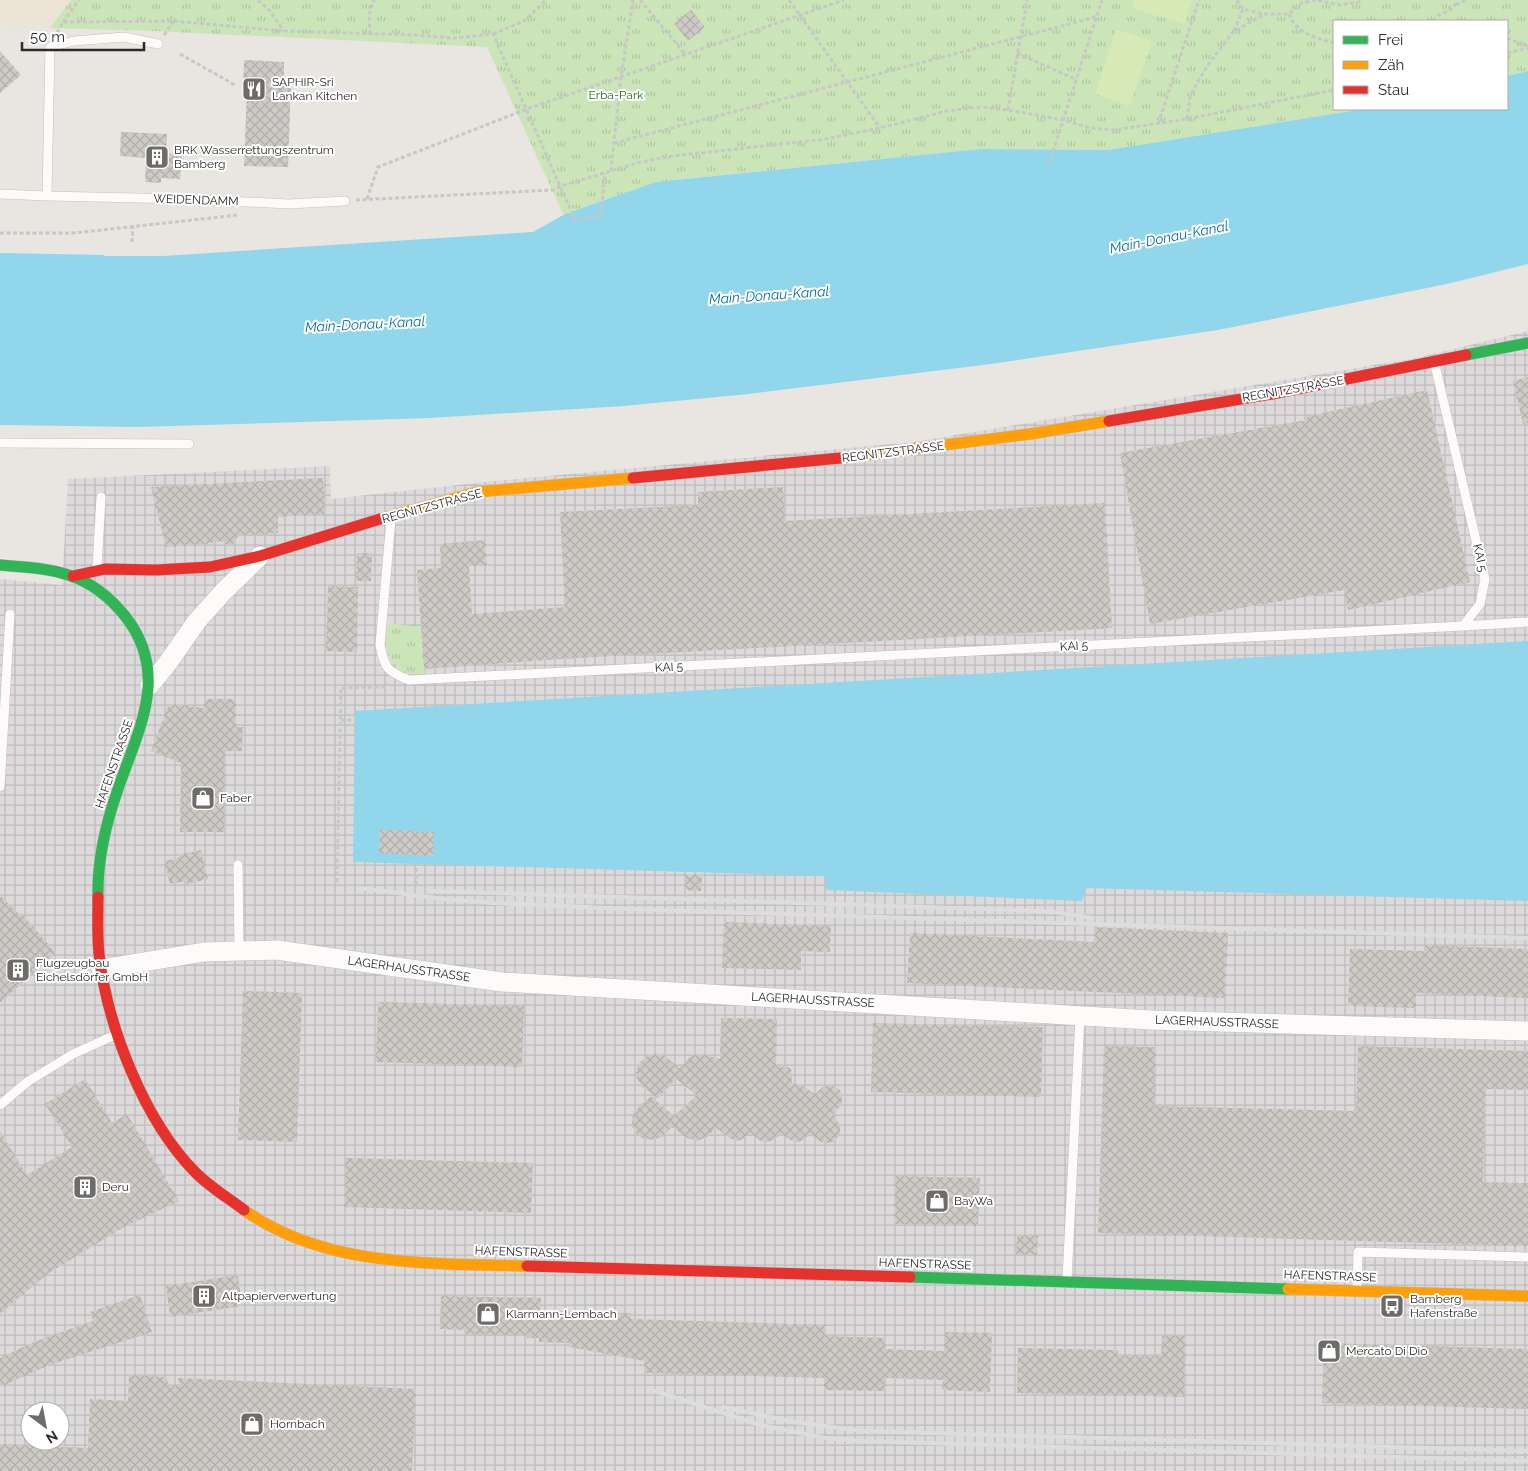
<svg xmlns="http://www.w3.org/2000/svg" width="1528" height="1471" font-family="Raleway,sans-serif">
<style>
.industrial{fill:url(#industrial-grid);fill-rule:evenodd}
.education{fill:#ece4d5}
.grass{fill:url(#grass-tufts)}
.pitch{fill:#d7e9b6}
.water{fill:#92d6ec}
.pier{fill:#e9e5e0}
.building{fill:url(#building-cross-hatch)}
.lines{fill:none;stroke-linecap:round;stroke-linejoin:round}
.lane-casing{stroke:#c3c1c2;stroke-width:10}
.street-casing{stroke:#c3c1c2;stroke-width:20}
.fast-casing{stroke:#c3c1c2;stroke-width:12}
.slow-casing{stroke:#c3c1c2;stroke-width:12}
.jam-casing{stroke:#c3c1c2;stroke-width:12}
.path{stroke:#c8c7c7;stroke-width:3;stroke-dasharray:4 2.5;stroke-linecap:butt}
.lane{stroke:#fcfbfa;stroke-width:9}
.street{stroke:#fcfbfa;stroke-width:19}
.fast{stroke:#30b455;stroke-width:11}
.slow{stroke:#ff9f0a;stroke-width:11}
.jam{stroke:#e5322d;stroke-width:11}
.rail{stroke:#deddde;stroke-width:4}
.labels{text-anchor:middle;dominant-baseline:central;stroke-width:4;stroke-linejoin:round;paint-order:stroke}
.poi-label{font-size:12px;fill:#2b2b2b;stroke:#fff;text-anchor:start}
.park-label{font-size:12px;fill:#2a6a19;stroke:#fff}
.street-label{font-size:12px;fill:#2b2b2b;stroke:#fff}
.water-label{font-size:14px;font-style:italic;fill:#0a6e9f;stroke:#fff}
</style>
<defs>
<pattern id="industrial-grid" width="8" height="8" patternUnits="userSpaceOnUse" patternTransform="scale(1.25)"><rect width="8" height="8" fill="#dddadc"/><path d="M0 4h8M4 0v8" fill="none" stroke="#bebbbd"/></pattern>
<pattern id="grass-tufts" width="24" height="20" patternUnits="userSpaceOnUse" patternTransform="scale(1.25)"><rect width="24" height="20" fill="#cbe5b8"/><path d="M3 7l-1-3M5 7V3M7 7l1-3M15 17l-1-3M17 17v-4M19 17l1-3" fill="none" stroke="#aec59e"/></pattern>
<pattern id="building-cross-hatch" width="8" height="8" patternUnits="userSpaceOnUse" patternTransform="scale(1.25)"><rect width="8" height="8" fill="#cecbc7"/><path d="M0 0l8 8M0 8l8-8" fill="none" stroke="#b1aeab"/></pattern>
</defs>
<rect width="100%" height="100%" fill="#e9e5e0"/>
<path class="industrial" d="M 1528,331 L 1528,1471 L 0,1471 L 0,579 L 62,585 L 68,479 L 330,466 L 331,499 L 494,481 L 914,442 L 1416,358 ZM 30,1411 L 60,1411 L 60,1441 L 30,1441 Z"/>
<path class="education" d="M 0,0 L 71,0 L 50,28 L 0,27 Z"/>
<path class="grass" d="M 71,0 L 1528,0 L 1528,71 L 1507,76 L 1507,21 L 1334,21 L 1334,109 L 1364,109 L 1108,150 L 980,149 L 656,182 L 565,214 L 562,212 L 487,47 L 154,31 L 50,28 Z
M 386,623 L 421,627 L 425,675 L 413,674 L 399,669 L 391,660 L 384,644 Z"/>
<path class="pitch" d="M 1134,0 L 1192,0 L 1184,24 L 1132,8 Z
M 1116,29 L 1152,41 L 1130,106 L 1095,94 Z"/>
<path class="water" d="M 1528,71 L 1528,264 L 1447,284 L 1218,330 L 991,364 L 748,394 L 624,406 L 430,418 L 139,427 L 0,425 L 0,253 L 163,256 L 533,232 L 565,214 L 656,182 L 980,149 L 1108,150 L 1364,109 L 1507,109 L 1507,76 Z
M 1528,641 L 1528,901 L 1087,888 L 1082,901 L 827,890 L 824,876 L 353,862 L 355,711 Z"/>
<path class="pier" d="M 104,253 L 155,254 L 155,256 L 104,256 Z"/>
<path class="building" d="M 691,10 L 705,27 L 688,41 L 674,23 Z
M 0,51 L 21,75 L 0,93 Z
M 244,60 L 284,62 L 284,82 L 291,83 L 288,167 L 244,166 L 247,88 L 243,88 Z
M 121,132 L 167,134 L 166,153 L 182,154 L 180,179 L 161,178 L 161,183 L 145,182 L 146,158 L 120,156 Z
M 1528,377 L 1528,423 L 1523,424 L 1513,381 Z
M 1427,390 L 1470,582 L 1348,610 L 1344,590 L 1150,624 L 1120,453 L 1306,420 L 1305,417 Z
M 323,478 L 325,514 L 278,517 L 278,533 L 239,535 L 234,543 L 230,546 L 221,541 L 206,544 L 166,547 L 151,487 Z
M 783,487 L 785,521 L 1105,503 L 1112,628 L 561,659 L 424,669 L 417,570 L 441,568 L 440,544 L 485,540 L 487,565 L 469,566 L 472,614 L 565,607 L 560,512 L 698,505 L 698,492 Z
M 357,553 L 372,553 L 371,581 L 356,581 Z
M 328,586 L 358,587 L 357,652 L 326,651 Z
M 204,699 L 236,699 L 236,727 L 243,727 L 242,751 L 225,751 L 224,832 L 180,832 L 181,763 L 151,751 L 169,704 L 204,708 Z
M 380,830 L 434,832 L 433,856 L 379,853 Z
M 201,850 L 208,879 L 187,884 L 186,881 L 170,884 L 164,861 L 179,858 L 178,855 Z
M 686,874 L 702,875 L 701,891 L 685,890 Z
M 0,895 L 21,916 L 22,914 L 56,953 L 0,1003 Z
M 724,922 L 831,926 L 830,952 L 801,951 L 801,970 L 722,968 Z
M 1095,927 L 1228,933 L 1225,998 L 907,983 L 910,933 L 1095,942 Z
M 1425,945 L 1528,949 L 1528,998 L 1416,993 L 1416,1008 L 1348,1006 L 1350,949 L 1425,951 Z
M 243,991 L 302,993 L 297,1142 L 238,1140 Z
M 378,1002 L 524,1006 L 522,1067 L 376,1062 Z
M 721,1018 L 777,1019 L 776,1066 L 788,1067 L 791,1069 L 792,1083 L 803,1086 L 815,1094 L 823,1087 L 829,1085 L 835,1087 L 840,1090 L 842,1096 L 842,1102 L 840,1107 L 833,1113 L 840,1126 L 840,1132 L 837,1138 L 833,1142 L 827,1143 L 821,1142 L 810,1134 L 803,1140 L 798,1142 L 792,1141 L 781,1133 L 773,1140 L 767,1142 L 761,1141 L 750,1133 L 743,1139 L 737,1141 L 731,1139 L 716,1128 L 707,1137 L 697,1141 L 687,1138 L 672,1127 L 662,1137 L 653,1140 L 642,1138 L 637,1134 L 632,1126 L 632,1120 L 634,1111 L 651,1096 L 674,1116 L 697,1095 L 676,1079 L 658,1098 L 641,1086 L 637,1078 L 636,1072 L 639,1063 L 647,1056 L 656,1054 L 665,1056 L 679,1068 L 691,1056 L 701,1054 L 720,1059 Z
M 873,1023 L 1043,1027 L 1041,1097 L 871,1092 Z
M 1104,1046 L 1156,1047 L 1154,1106 L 1356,1111 L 1358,1046 L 1528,1051 L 1528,1090 L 1485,1089 L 1483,1182 L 1528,1183 L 1528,1246 L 1098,1233 Z
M 85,1079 L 112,1123 L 127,1114 L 179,1201 L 122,1228 L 46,1275 L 0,1314 L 0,1131 L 27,1175 L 72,1147 L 45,1104 Z
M 346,1158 L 533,1163 L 531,1213 L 344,1207 Z
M 895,1176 L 980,1178 L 978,1226 L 894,1224 Z
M 1017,1235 L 1038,1236 L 1037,1255 L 1016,1254 Z
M 238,1275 L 242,1306 L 170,1317 L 166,1286 Z
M 140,1295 L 152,1332 L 49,1365 L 0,1387 L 0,1358 L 36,1341 L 93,1321 L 90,1312 Z
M 441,1296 L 541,1298 L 540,1311 L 631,1313 L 631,1319 L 826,1325 L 825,1336 L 885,1338 L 885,1349 L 944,1351 L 945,1332 L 992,1333 L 990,1392 L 942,1390 L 943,1380 L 885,1378 L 884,1391 L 824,1390 L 824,1378 L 645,1373 L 645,1361 L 569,1347 L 569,1343 L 539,1342 L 539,1338 L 527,1338 L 527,1335 L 466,1334 L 466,1330 L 440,1329 Z
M 1162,1336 L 1186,1336 L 1184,1397 L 1017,1393 L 1018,1348 L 1118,1350 L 1118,1355 L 1161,1356 Z
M 1324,1343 L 1528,1349 L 1528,1409 L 1322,1403 Z
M 129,1375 L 166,1377 L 170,1387 L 180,1385 L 178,1378 L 416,1389 L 412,1471 L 0,1471 L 0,1444 L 88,1448 L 90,1399 L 128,1401 Z"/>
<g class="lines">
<g class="lane-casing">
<path id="lane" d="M 0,194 L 47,196 L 184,199 L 289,204 L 345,201
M 47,196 L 50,47 L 74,41 L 124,37 L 158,44
M 0,443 L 189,444
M 391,519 L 380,645 C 385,668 386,671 409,680 L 1463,626 L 1480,604 L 1485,579 L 1435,365
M 97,568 L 101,497
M 1463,626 L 1528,622
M 0,787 L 10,614
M 238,865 L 239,950
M 0,1105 L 27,1082 L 73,1054 L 115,1035
M 1067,1280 L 1080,1016
M 1357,1289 L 1358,1252 L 1528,1257"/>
</g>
<g class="street-casing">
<path id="street" d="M 150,685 L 167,664 L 197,621 L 224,591 L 260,556
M 101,969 L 204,952 L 277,950 L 502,982 L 1151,1020 L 1528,1031"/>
</g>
<g class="fast-casing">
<path id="fast" d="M 1466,355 L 1528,343
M 0,565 C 53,569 89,571 125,616 C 171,674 138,730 118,789 C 106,823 97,860 98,897
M 910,1277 L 1288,1289"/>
</g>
<g class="slow-casing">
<path id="slow" d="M 851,457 L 1030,434 L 1109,421
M 380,519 L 477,492 L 633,478
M 244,1210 C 326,1268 431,1263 527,1266
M 1288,1289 L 1528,1296"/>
</g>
<g class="jam-casing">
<path id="jam" d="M 1109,421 L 1272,394 L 1466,355
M 633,478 L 851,457
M 73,576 L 105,569 L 156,570 L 210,567 L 260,556 L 380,519
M 98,897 C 98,916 97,935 99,954 C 107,1025 144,1121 196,1173 C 210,1187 228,1198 244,1210
M 527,1266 L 910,1277"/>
</g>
<path class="path" d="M 258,0 L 270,11 L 284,31
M 640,0 L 686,55
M 789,0 L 880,128
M 1237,0 L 1243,9 L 1263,14 L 1289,14 L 1302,3 L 1316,0 L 1339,5 L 1359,2 L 1362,0
M 1456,5 L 1466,0
M 1289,14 C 1295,33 1317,38 1334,43
M 1433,21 C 1440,10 1455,14 1456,0
M 63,22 L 79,0
M 1234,31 L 1243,9
M 57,33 L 63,22 L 174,21 L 284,31 L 415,35 L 454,38 L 493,34 L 575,220 L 601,216 L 605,173
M 370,34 L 369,15 L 374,0
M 493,34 L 524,21 L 546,0
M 164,35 L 174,21
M 1507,38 L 1528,46
M 1017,53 L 1077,80
M 1507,53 L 1528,48
M 180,54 L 235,85
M 1008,110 L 1027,0
M 1187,119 L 1190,97 L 1197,83 L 1208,65 L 1233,32 L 1263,15
M 1158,124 L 1199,0
M 614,143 L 1096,17
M 1049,164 L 1102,0
M 611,171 L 621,77 L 633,0
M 367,199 L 378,167 L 527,109 L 844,0
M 356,200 L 553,190 L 561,186 L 641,162 L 673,156 L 826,139 L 880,128 L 946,111 L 980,107 L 1008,110 L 1064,120 L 1090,128 L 1113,130 L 1187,119 L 1334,90
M 0,233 L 74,233 L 238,215
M 132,242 L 133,226
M 341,720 L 354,720
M 337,882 L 341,688 L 383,687 L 386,682
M 416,885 L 416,864"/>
<use href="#lane" class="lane"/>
<use href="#street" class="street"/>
<use href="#fast" class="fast"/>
<use href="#slow" class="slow"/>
<use href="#jam" class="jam"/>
<path class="rail" d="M 359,888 L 444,899 L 494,903 L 628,909 L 1528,938
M 431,891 L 1015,910 L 1054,912 L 1093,918
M 655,1391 L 760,1425 L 825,1438 L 861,1441 L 1528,1461
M 723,1407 L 793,1422 L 863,1431 L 1528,1451"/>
</g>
<defs>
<g id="restaurant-square" transform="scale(1.25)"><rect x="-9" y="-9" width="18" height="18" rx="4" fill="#6e6c6a" stroke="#fff"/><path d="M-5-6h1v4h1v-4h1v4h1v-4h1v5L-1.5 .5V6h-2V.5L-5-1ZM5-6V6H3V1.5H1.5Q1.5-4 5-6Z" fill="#fff"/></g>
<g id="building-square" transform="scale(1.25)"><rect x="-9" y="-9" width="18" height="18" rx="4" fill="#6e6c6a" stroke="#fff"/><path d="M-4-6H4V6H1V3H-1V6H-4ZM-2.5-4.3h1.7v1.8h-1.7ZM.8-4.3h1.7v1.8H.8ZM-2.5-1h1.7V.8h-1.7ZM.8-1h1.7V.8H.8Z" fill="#fff"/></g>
<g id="shop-square" transform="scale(1.25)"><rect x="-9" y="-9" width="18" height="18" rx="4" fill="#6e6c6a" stroke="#fff"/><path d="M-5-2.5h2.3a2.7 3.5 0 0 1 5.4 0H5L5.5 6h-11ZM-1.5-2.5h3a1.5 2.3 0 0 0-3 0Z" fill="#fff"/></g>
<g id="bus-square" transform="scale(1.25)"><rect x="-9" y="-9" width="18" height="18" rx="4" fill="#6e6c6a" stroke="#fff"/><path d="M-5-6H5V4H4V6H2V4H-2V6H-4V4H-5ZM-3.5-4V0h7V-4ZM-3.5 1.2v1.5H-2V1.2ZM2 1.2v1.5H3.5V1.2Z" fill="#fff"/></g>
</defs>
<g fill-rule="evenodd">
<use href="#restaurant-square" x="254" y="89"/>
<use href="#building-square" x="157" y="157"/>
<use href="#shop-square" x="203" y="798"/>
<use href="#building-square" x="18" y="970"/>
<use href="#building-square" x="85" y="1187"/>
<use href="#shop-square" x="937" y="1201"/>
<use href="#building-square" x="204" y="1296"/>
<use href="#bus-square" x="1392" y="1306"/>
<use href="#shop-square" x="488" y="1314"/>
<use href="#shop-square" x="1329" y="1351"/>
<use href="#shop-square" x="252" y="1424"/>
</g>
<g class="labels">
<g class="poi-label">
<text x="272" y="82">SAPHIR-Sri<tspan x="272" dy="14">Lankan Kitchen</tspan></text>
<text x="174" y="150">BRK Wasserrettungszentrum<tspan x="174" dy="14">Bamberg</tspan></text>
<text x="220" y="798">Faber</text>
<text x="36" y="963">Flugzeugbau<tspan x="36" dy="14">Eichelsdörfer GmbH</tspan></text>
<text x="102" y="1187">Deru</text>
<text x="954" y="1201">BayWa</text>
<text x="222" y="1296">Altpapierverwertung</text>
<text x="1410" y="1299">Bamberg<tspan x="1410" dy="14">Hafenstraße</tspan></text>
<text x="506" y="1314">Klarmann-Lembach</text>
<text x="1346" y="1351">Mercato Di Dio</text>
<text x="270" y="1424">Hornbach</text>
</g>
<g class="park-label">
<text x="616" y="95">Erba-Park</text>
</g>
<g class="street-label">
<text transform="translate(196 200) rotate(2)">WEIDENDAMM</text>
<text transform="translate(1293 389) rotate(-10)">REGNITZSTRASSE</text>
<text transform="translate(893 452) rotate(-7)">REGNITZSTRASSE</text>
<text transform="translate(432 506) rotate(-15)">REGNITZSTRASSE</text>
<text transform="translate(1480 558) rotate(77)">KAI 5</text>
<text transform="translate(1074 646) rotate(-3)">KAI 5</text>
<text transform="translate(669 667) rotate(-3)">KAI 5</text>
<text transform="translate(114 764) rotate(-71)">HAFENSTRASSE</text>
<text transform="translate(409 969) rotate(8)">LAGERHAUSSTRASSE</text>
<text transform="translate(813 1000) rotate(3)">LAGERHAUSSTRASSE</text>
<text transform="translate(1217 1022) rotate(2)">LAGERHAUSSTRASSE</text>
<text transform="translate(521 1252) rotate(2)">HAFENSTRASSE</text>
<text transform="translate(925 1264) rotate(2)">HAFENSTRASSE</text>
<text transform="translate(1330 1276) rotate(2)">HAFENSTRASSE</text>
</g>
<g class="water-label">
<text transform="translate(1169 237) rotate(-11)">Main-Donau-Kanal</text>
<text transform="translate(769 295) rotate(-4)">Main-Donau-Kanal</text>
<text transform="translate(365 324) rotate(-3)">Main-Donau-Kanal</text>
</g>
</g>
<rect x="1333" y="20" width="175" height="90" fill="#ffffff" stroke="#aaaaaa"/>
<rect x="1343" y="36" width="25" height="8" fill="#30b455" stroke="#aaaaaa"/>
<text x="1378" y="45" font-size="15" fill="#2b2b2b">Frei</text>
<rect x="1343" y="61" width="25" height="8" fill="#ff9f0a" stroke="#aaaaaa"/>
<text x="1378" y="70" font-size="15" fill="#2b2b2b">Zäh</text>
<rect x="1343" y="86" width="25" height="8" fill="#e5322d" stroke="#aaaaaa"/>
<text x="1378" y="95" font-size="15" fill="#2b2b2b">Stau</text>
<g transform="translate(45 1426) rotate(148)"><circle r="24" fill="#ffffff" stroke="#aaaaaa"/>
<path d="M0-4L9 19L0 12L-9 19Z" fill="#6e6c6a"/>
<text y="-8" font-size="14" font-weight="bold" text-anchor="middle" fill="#2b2b2b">N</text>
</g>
<path d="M22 42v8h122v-8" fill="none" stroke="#2b2b2b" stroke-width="2.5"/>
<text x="30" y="42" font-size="15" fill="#2b2b2b" stroke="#ffffff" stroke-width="4" paint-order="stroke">50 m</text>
</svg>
